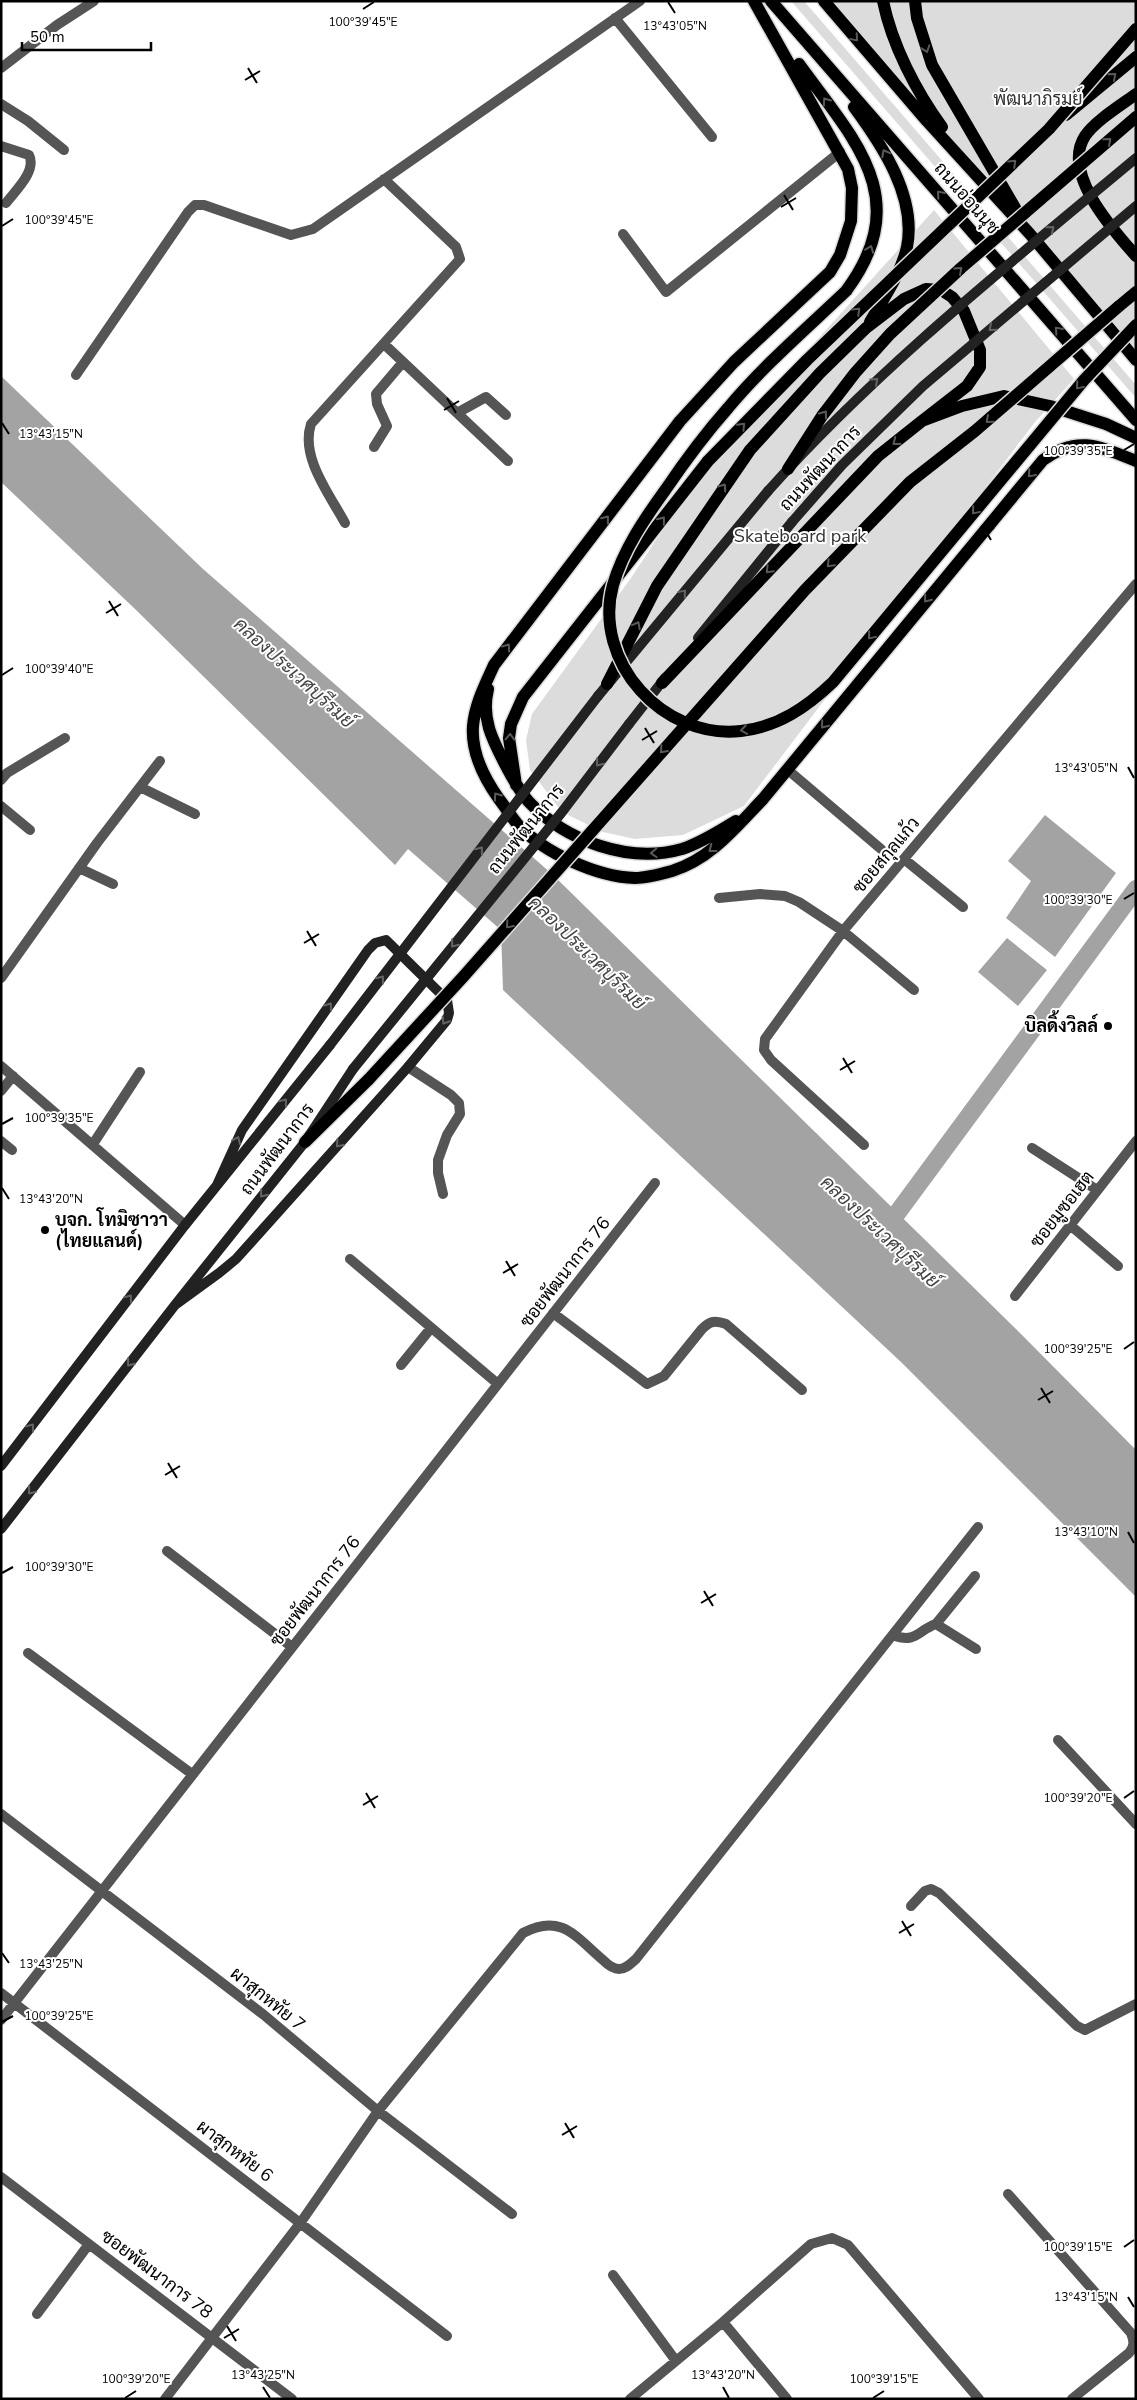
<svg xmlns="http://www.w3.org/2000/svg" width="1137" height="2400" font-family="'Nunito Sans',Sarabun,sans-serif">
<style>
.green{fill:#dcdcdc}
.water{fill:#a3a3a3}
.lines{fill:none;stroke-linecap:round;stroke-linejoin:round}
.canal{stroke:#a3a3a3;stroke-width:18}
.primary-casing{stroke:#dbdbdb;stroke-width:15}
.minor{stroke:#555;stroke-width:10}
.secondary{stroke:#222;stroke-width:10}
.primary{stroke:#000;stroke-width:12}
.primary-bridge-casing{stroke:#dbdbdb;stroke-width:15;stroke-linecap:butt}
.secondary-bridge{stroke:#222;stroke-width:10}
.primary-bridge{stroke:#000;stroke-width:12}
.oneway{stroke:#595959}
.oneway2{stroke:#646464}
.ticks{fill:none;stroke:#000;stroke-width:2}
.poi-dot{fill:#000;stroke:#fff;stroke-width:2}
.labels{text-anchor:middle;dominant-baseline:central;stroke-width:4;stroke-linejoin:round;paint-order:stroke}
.park-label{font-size:18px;fill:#333;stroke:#fff}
.street-label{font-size:18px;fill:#000;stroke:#fff}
.poi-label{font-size:18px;font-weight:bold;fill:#000;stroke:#fff;text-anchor:end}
.water-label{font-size:19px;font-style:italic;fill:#444;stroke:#fff}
.ticks-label{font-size:12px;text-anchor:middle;fill:#000;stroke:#fff;stroke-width:4;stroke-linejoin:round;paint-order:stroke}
</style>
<rect width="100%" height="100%" fill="#fff"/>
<path class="green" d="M 791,1 L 804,1 L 1136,385 L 1136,398 Z
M 824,1 L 1136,1 L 1136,361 Z
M 934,210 L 1074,379 L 1035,422 L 744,806 L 683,835 L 635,839 L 603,832 L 562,812 L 530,770 L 526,740 L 532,714 L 631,578 L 708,461 Z"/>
<path class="water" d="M 1,376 L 203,569 L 552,874 L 1021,1334 L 1136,1450 L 1136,1597 L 901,1362 L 503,990 L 501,930 L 408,849 L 395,865 L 134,608 L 1,482 Z
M 1045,815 L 1116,873 L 1055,957 L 1006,918 L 1031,881 L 1008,861 Z
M 1007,938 L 1047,970 L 1018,1006 L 978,972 Z"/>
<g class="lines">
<path class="canal" d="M 884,1231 L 1136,889"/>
<g class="primary-casing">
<path id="primary" d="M 754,1 L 848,169 L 852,188 L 851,221 L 840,255 L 830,272 L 734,362 L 680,421 L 494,665 C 485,685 475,704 473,726 C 471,753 484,778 499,799 C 506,808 512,818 519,826 C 545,853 597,877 635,878 C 646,878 661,874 672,871 C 711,859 736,827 763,799 L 1043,460 C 1077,435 1099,446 1136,461
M 771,1 L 1136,420
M 824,1 L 927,121 L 1030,234 L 1136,360
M 883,1 C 892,45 916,91 942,127
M 915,1 L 917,18 L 932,65 L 1018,213
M 799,64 C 854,140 915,198 846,291
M 1136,94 C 1121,105 1095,121 1085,136 C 1061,173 1113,230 1136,256
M 854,107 C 882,145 917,197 907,247 C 901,274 883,299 870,322
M 1066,115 L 1136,57
M 1118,307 L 1136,292
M 662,683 L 878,456 L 922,421 L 962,406 L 1004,396 L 1050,406 L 1106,424 L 1136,438
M 607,684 L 657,586 L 750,450 L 820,373 L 866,328 L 904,299 L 926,289 L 941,290 L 952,297 L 964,311 L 980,350 L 980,367 L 967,386 L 922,421
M 488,689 C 481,718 492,739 505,764 C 512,777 519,791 529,802 C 566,841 629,864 682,849 C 701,843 719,831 736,821
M 516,785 L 509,738 L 511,724 L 523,697 L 708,461
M 305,1142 L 369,1079"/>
</g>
<path class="minor" d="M 615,18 L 712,137
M 1,68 L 57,25 L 94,1
M 1,104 L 28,121 L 64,150
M 1,146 L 29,155 C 37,171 15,191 6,203
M 623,234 L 666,292 L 840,152
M 384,344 L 508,461
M 76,375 L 188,212 L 195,205 L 204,205 L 291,235 L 313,229 L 640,1
M 457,413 L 486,397 L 506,415
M 374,447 L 387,426 L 377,404 L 376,394 L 403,362
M 345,523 C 330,495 300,457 311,424 L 460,259 L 456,247 L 384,179
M 788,770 L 881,849
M 1,780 L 7,773 L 65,738
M 140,787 L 160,761
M 1,806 L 30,830
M 904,859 L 963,907
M 79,868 L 113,884
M 719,898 L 760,894 L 785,896 L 799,902 L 843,931 L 914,990
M 1,978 L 97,843 L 140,787 L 195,814
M 1,1066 L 185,1225
M 408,1067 L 451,1095 L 459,1103 L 460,1114 L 447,1135 L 438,1160 L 438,1173 L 443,1194
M 1,1091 L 13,1076
M 1,1141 L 12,1150
M 93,1144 L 140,1072
M 864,1145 L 771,1060 L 764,1050 L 765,1039 L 843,931 L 1136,584
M 1032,1148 L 1097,1190
M 1070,1225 L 1118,1266
M 350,1259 L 498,1384
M 1015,1296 L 1136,1141
M 553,1313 L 647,1384 L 664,1376 L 702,1329 C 710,1321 715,1320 726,1324 L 802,1390
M 401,1365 L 431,1328
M 167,1551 L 292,1647
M 936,1624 L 975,1576
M 893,1635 C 916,1644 918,1630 936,1624 L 976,1649
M 28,1653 L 192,1774
M 1058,1740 L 1136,1824
M 1,1814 L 264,2015 L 378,2111 L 512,2214
M 911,1906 L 925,1891 L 931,1889 L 939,1893 L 1077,2026 L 1085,2030 L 1136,2004
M 1,1993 L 447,2336
M 1,2020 L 655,1183
M 1,2177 L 292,2399
M 1008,2194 L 1131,2333 C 1134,2341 1135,2346 1129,2353 L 1072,2399
M 613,2275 L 676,2361
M 37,2314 L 89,2244
M 723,2322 L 787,2399
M 165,2399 L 301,2222 L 378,2111 L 523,1933 C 561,1913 575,1936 603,1960 C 607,1964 613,1969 619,1969 C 626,1969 631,1963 636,1959 L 978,1527
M 630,2399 L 723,2322 L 811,2244 L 832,2238 L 848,2245 L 979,2399"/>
<path class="secondary" d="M 698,638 L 792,522
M 598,696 L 768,491
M 629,724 L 665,678
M 175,1305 L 219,1273 L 236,1259 L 408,1067 L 447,1020 L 449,1013 L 447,1000 L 386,940 L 375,943 L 368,950 L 242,1130 L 217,1185
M 1,1466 L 185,1225 L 330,1045
M 1,1529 L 175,1305 L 305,1142 L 353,1069"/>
<use href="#primary" class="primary"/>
<g class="primary-bridge-casing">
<path id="primary-bridge" d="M 846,291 C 806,329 763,366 728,408 C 705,434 685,461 666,489 C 645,518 623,550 613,585 C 592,662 664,740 741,731 C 778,727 807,707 833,682 L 1084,380 L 1136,325
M 708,461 L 807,360 L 1049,129 L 1136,29
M 788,469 L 822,416 L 855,373 L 890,334 L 961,268 L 1136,117
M 369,1079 L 463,977 L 805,590 L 910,482 L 975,431 L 1118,307"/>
</g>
<path class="secondary-bridge" d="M 768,491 C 878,368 1009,264 1136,158
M 792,522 L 842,465 L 923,386 L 1136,206
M 330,1045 L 598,696
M 353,1069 L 562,812 L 629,724"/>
<use href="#primary-bridge" class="primary-bridge"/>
</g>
<defs><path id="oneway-chevron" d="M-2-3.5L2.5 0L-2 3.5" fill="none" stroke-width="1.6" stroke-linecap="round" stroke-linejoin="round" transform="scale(1.25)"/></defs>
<g class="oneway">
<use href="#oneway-chevron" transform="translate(855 38) rotate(49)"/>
<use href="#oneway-chevron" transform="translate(926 49) rotate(71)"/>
<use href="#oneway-chevron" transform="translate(1113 76) rotate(-40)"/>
<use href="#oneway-chevron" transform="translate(826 101) rotate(-126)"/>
<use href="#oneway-chevron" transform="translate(1108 141) rotate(-41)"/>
<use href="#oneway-chevron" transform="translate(885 153) rotate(-118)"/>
<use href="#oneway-chevron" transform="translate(1013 163) rotate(-44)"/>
<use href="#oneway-chevron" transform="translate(940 194) rotate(-131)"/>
<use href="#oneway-chevron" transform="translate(870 249) rotate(-69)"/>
<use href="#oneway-chevron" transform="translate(959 270) rotate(-42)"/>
<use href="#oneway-chevron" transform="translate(857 311) rotate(-44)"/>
<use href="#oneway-chevron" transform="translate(1058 330) rotate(-131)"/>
<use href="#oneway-chevron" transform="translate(1079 386) rotate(130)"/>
<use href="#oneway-chevron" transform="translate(824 414) rotate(-54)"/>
<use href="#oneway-chevron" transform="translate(989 420) rotate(139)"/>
<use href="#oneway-chevron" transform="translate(742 426) rotate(-46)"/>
<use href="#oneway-chevron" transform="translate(896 442) rotate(142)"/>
<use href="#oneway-chevron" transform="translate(1031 474) rotate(131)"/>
<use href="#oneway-chevron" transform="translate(723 487) rotate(-55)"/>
<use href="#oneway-chevron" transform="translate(975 511) rotate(130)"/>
<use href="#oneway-chevron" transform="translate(606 519) rotate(-52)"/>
<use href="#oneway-chevron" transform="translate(662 520) rotate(-52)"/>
<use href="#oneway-chevron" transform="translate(830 564) rotate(134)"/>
<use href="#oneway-chevron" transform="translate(769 570) rotate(134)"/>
<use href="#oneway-chevron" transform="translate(927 599) rotate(129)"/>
<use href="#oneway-chevron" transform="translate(637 625) rotate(-62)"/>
<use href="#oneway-chevron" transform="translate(871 636) rotate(130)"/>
<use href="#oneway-chevron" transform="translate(507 647) rotate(-54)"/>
<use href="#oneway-chevron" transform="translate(824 725) rotate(129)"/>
<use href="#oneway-chevron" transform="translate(744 730) rotate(172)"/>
<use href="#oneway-chevron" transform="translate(510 737) rotate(-88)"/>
<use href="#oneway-chevron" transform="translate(663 750) rotate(132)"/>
<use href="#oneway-chevron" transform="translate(497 796) rotate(-126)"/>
<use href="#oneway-chevron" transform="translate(712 849) rotate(143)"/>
<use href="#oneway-chevron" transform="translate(654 853) rotate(178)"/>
<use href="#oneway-chevron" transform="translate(509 925) rotate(131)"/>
</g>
<g class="oneway2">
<use href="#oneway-chevron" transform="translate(1051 229) rotate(-40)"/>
<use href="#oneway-chevron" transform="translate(992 328) rotate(140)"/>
<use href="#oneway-chevron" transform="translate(875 381) rotate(-42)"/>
<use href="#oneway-chevron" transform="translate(683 593) rotate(-50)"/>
<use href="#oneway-chevron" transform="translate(599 763) rotate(128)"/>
<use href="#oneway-chevron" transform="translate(480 850) rotate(-52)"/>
<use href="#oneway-chevron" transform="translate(454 944) rotate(129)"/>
<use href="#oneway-chevron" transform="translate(381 979) rotate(-52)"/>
<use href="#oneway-chevron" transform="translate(329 1006) rotate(-55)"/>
<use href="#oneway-chevron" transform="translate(445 1021) rotate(122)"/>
<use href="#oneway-chevron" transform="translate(284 1102) rotate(-51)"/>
<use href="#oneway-chevron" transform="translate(237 1140) rotate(-65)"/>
<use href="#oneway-chevron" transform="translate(339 1144) rotate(132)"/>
<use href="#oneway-chevron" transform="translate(263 1194) rotate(129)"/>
<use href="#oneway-chevron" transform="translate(129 1298) rotate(-53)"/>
<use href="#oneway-chevron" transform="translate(130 1363) rotate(128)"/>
<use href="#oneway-chevron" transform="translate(31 1427) rotate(-53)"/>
<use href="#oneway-chevron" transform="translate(31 1491) rotate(128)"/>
</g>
<path class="ticks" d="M 668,2 L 675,13M 363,9 L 374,2M 248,68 L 257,83M 245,80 L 260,71M 784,195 L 793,210M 781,207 L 796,198M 2,226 L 13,219M 447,398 L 456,413M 444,410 L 459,401M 2,423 L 9,434M 1124,450 L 1134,444M 982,525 L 991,540M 979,537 L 994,528M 109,601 L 118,616M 106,613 L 121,604M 2,675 L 13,668M 645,728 L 654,743M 642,740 L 657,731M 1128,767 L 1134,778M 1124,899 L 1134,893M 307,931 L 316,946M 304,943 L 319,934M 843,1058 L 852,1073M 840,1070 L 855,1061M 2,1124 L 13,1118M 2,1188 L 9,1199M 506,1261 L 515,1276M 503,1273 L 518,1264M 1124,1349 L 1134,1342M 1041,1388 L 1050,1403M 1038,1400 L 1053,1391M 168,1463 L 177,1478M 165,1475 L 180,1466M 1128,1532 L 1134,1543M 2,1573 L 13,1567M 704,1591 L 713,1606M 701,1603 L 716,1594M 366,1793 L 375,1808M 1124,1798 L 1134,1791M 363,1805 L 378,1796M 902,1921 L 911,1936M 899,1933 L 914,1924M 2,1953 L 9,1963M 2,2022 L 13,2016M 565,2123 L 574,2138M 562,2135 L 577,2126M 1124,2247 L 1134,2240M 1128,2297 L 1134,2307M 227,2326 L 236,2341M 224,2338 L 239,2329M 263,2387 L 270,2398M 723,2387 L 729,2398M 125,2398 L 136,2391M 873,2398 L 884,2391"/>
<g class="poi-dot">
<circle cx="1108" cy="1026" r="5"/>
<circle cx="45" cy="1230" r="5"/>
</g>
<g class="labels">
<g class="park-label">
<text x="1038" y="99">พัฒนาภิรมย์</text>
<text x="800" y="536">Skateboard park</text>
</g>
<g class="street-label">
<text transform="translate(967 198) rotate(49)">ถนนอ่อนนุช</text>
<text transform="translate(820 468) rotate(-47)">ถนนพัฒนาการ</text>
<text transform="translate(526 829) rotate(-51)">ถนนพัฒนาการ</text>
<text transform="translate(886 855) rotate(-50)">ซอยสกุลแก้ว</text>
<text transform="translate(277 1149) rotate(-53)">ถนนพัฒนาการ</text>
<text transform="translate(1062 1209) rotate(-52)">ซอยมูซอเฮต</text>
<text transform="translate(565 1272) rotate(-52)">ซอยพัฒนาการ 76</text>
<text transform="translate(315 1591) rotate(-52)">ซอยพัฒนาการ 76</text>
<text transform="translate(268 1999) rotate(39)">ผาสุกหทัย 7</text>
<text transform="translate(235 2151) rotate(37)">ผาสุกหทัย 6</text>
<text transform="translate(157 2274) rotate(37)">ซอยพัฒนาการ 78</text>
</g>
<g class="poi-label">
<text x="1098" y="1026">บิลดิ้งวิลล์</text>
<text x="55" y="1220" text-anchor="start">บจก. โทมิซาวา<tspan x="55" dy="21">(ไทยแลนด์)</tspan></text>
</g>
<g class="water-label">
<text transform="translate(294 673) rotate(42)">คลองประเวศบุรีรมย์</text>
<text transform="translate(587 953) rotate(44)">คลองประเวศบุรีรมย์</text>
<text transform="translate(880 1232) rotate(43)">คลองประเวศบุรีรมย์</text>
</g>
</g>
<g class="ticks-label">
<text x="363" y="26">100°39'45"E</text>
<text x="675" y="30">13°43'05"N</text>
<text x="59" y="224">100°39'45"E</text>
<text x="51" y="438">13°43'15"N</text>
<text x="1078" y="455">100°39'35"E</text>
<text x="59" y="673">100°39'40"E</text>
<text x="1086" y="772">13°43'05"N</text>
<text x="1078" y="904">100°39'30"E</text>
<text x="59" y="1122">100°39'35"E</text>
<text x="51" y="1203">13°43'20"N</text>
<text x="1078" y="1353">100°39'25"E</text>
<text x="1086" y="1536">13°43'10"N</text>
<text x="59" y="1571">100°39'30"E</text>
<text x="1078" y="1802">100°39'20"E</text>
<text x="51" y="1968">13°43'25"N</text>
<text x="59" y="2020">100°39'25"E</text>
<text x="1078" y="2251">100°39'15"E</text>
<text x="1086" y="2301">13°43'15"N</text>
<text x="263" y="2379">13°43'25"N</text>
<text x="723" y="2379">13°43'20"N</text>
<text x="136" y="2383">100°39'20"E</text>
<text x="884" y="2383">100°39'15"E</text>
</g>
<rect width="1137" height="2400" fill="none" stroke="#000000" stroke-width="5"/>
<path d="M22 42v8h129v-8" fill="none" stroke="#000000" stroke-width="2.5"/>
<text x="30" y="42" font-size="15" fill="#000000" stroke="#ffffff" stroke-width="4" paint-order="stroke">50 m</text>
</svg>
